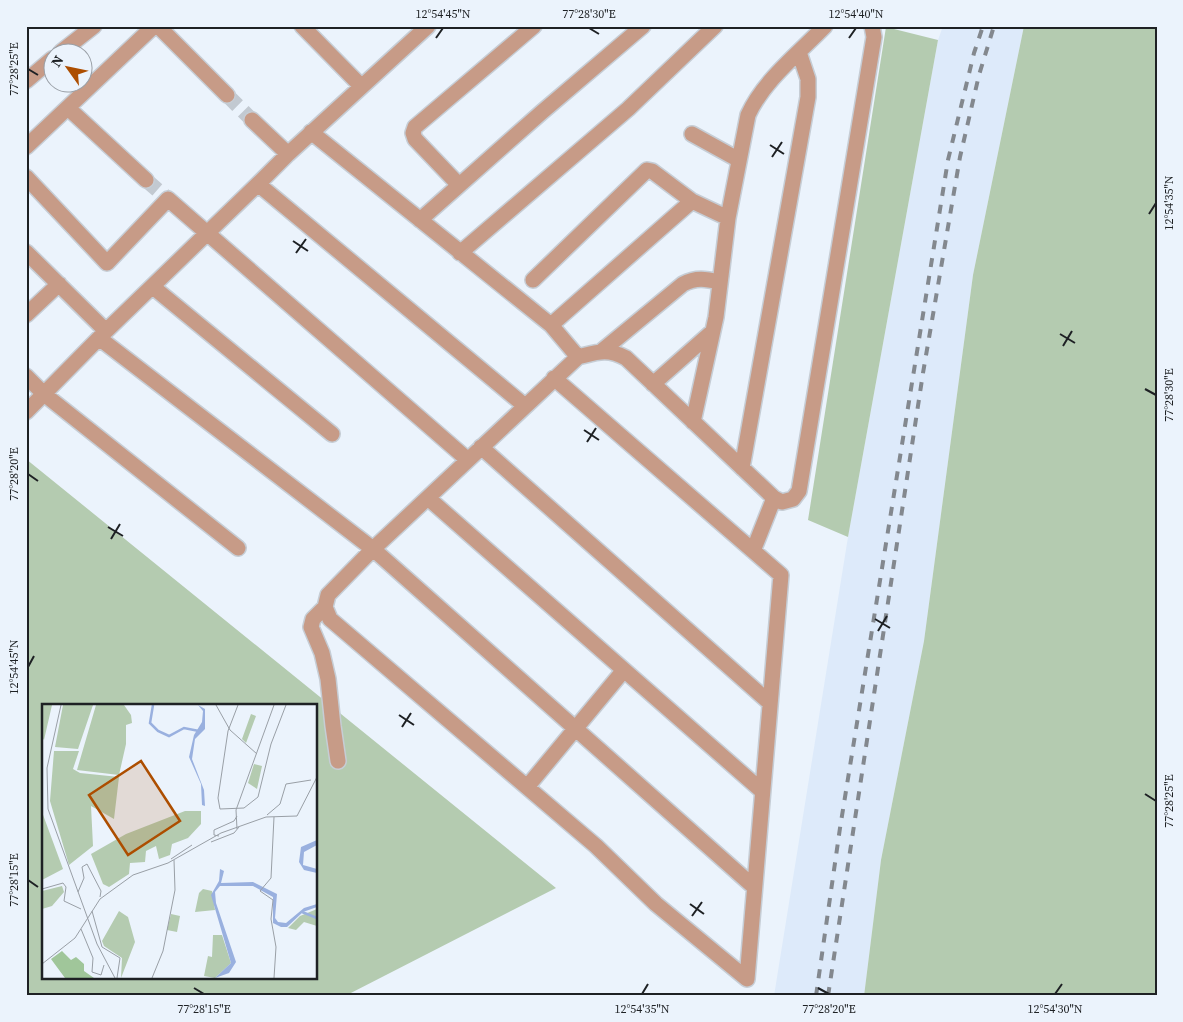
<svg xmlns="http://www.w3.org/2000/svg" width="1183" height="1022" font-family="'Source Serif 4',serif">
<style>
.built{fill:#ddeafa}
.green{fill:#b4cbb0;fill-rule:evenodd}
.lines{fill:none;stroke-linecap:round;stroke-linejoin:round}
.minor-tunnel{stroke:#c2c9d1;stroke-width:15;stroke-dasharray:15 8;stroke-linecap:butt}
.minor-casing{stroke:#c6cdd5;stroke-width:18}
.minor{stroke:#c79b87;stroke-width:15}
.rail{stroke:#83888e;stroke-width:4;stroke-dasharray:9 9;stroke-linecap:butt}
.ticks{fill:none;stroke:#1e2124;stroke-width:2}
.inset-river{fill:none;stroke:#99b0df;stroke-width:2.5}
.inset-road{fill:none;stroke:#999fa6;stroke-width:1}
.view{fill:#ad4e00;fill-opacity:0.15;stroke:#ad4e00;stroke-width:2.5}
.inset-edge{fill:none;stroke:#1e2124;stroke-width:2.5}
.neatline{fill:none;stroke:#1e2124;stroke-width:2}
.ticks-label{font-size:12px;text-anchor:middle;fill:#1e2124}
</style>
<rect width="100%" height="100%" fill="#ebf3fc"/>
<path class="built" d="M 943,26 L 1024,26 L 973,275 L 924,641 L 881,860 L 864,996 L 774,996 L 848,537 L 938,40 Z"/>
<path class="green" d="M 1024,26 L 1157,26 L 1157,996 L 864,996 L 881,860 L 924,641 L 973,275 Z
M 886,27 L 938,40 L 848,537 L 808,520 Z
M 26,459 L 556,888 L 345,996 L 26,996 ZM 44,706 L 316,706 L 316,978 L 44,978 Z"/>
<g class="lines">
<path class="minor-tunnel" d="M 227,95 L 252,120
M 146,180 L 168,199"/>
<g class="minor-casing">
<path id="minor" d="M 158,26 L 227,95
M 302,26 L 361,86
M 61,52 L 94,26
M 26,81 L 52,59
M 68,108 L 146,180
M 252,120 L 288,154
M 311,132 L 551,325 L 578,357 L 373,549 L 328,595 L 325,607 L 330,619 L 596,846 L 656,904 L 747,979
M 692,134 L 739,160
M 26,147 L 154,26
M 26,177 L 107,263 L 168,199 L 468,460
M 258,184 L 525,406
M 459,185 L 415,139 L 413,133 L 415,127 L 534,26
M 420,220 L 542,112 L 643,26
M 26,252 L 106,331
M 460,253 L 628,109 L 715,26
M 533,280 L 647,170 L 652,171 L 692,201 L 728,218
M 153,287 L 332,434
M 26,315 L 59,284
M 551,325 L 692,201
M 99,338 L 373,549 L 754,887
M 603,350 L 683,284 C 696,277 706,279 720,282
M 578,357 C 598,352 607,348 626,358 L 774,498 L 782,502 L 793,499 L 799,491 L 874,37 L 872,26
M 26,376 L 44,394 L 238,548
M 554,378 L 781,575 L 747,979
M 653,384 L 713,331
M 26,412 L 106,331 L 258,184 L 288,154 L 428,26
M 693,422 L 716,317 L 728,218 L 748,115 C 764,80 798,54 825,26
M 481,447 L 770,703
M 742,468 L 808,97 L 808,79 L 799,52
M 428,498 L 762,791
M 753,551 L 774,498
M 325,607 L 313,619 L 311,627 L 322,653 L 328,679 L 333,726 L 338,761
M 527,787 L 624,670"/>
</g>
<use href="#minor" class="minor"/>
<path class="rail" d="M 816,996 L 840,828 L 948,160 L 974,53 L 983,26
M 828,996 L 923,373 L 960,157 L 979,75 L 994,26"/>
</g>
<path class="ticks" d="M 589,28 L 599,34M 436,38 L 443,28M 849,38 L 856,28M 28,69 L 38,75M 770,145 L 784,154M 772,157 L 782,142M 1149,214 L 1156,203M 293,241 L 308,251M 296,253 L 306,239M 1060,334 L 1075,343M 1063,346 L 1072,331M 1145,389 L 1156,395M 584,430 L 599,440M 587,442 L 596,428M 28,474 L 38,481M 108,527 L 123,536M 111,539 L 120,524M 875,619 L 890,628M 878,631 L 887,616M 28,667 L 34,656M 399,715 L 414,725M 402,727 L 411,713M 1145,794 L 1156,801M 28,880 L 38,887M 690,904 L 704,914M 692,916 L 702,902M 194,988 L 204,994M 818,988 L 829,994M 642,994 L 648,984M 1055,994 L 1062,984"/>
<g transform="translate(42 704)">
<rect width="275" height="275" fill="#ebf3fc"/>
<path d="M 0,1 L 10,1 L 2,36 L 0,33 ZM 21,1 L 51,1 L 36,45 L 13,43 ZM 54,1 L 82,1 L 89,11 L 90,19 L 84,21 L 84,40 L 77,71 L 35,66 ZM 209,10 L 214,12 L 204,39 L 200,35 ZM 12,47 L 37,47 L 31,65 L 38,69 L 77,73 L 72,115 L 49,102 L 51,142 L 27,161 L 8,97 ZM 212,60 L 220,62 L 215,85 L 206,79 ZM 143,107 L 159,107 L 159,120 L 146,134 L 130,140 L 128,151 L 117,155 L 114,142 L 104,147 L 103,158 L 88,159 L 87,170 L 67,183 L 61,180 L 49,150 L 84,130 ZM 0,108 L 21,165 L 0,176 ZM 20,182 L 22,188 L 10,202 L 0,205 L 0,187 ZM 161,185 L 170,187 L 173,206 L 153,208 L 157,189 ZM 275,205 L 275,222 L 262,218 L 254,226 L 246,224 L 258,212 ZM 77,207 L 86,213 L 93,238 L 79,274 L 80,254 L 62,242 L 60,237 ZM 129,210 L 138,212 L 135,228 L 125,226 ZM 171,231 L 180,231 L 189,259 L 173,274 L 162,272 L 166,252 L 170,253 Z" fill="#b4cbb0"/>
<path d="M 20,247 L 29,256 L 34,253 L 42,260 L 42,267 L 52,274 L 23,274 L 9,255 Z" fill="#a0c69a"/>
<path d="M 156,1 L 163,5 L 163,25 L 153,35 L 150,55 L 162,86 L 163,102 L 160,101 L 159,80 L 147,53 L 152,31 L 160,18 L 161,7 ZM 275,136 L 275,141 L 262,148 L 261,161 L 275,165 L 275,169 L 262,166 L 257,158 L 259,143 ZM 178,165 L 182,167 L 179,179 L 211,178 L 235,190 L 233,214 L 236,218 L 244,219 L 262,204 L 275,200 L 275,203 L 261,208 L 245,223 L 239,223 L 231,219 L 231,193 L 211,182 L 178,182 L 173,188 L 174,199 L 194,258 L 187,269 L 173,274 L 189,259 L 169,191 L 177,177 Z" fill="#99b0df"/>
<path class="inset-river" d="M 111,1 L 108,19 L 116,27 L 127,32 L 142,24 L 157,27M 260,208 L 275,214"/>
<path class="inset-road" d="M 19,1 L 5,64 L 6,105 L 55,240 L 73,274M 174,1 L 188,26 L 215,50M 196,1 L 186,27 L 176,94 L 178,105 L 202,104 L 216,93 L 229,40 L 244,1M 225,111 L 238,100 L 244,80 L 269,76M 232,113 L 229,174 L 218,187 L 231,196 L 229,215 L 234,243 L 232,274M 195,125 L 194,106 L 232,1M 177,132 L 172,131 L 172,126 L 192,117 L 195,112M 169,138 L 192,129 L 197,123M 129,155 L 150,141M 0,185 L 21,179 L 24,183 L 22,197 L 39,205M 36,188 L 42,174 L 40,163 L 45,160 L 59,187 L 58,193M 50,207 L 60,243 L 78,254 L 75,274M 39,225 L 51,254 L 50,268 L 59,271 L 62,261M 0,260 L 33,234 L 58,195 L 91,171 L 126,159 L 179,129 L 224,113 L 255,112 L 275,73M 110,274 L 121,247 L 133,186 L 132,156"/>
<path class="view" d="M 99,57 L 138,117 L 86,151 L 47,91 Z"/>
<rect width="275" height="275" class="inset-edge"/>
</g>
<rect width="1183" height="1022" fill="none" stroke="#ebf3fc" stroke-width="55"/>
<g transform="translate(68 68) rotate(303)"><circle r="24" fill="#ebf3fc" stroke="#999fa6"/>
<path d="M0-4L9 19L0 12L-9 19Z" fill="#ad4e00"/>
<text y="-8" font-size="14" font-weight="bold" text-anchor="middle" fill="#1e2124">N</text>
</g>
<rect x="28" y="28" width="1128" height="966" class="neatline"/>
<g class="ticks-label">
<text x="443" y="18">12°54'45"N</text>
<text x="589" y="18">77°28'30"E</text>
<text x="856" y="18">12°54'40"N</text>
<text transform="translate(14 69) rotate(-90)" y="4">77°28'25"E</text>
<text transform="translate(1169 203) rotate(-90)" y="4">12°54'35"N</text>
<text transform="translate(1169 395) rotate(-90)" y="4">77°28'30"E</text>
<text transform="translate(14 474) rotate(-90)" y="4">77°28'20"E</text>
<text transform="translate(14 667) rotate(-90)" y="4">12°54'45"N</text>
<text transform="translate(1169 801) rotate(-90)" y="4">77°28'25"E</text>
<text transform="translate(14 880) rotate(-90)" y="4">77°28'15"E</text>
<text x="204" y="1013">77°28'15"E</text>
<text x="642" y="1013">12°54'35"N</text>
<text x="829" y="1013">77°28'20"E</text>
<text x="1055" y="1013">12°54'30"N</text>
</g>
</svg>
